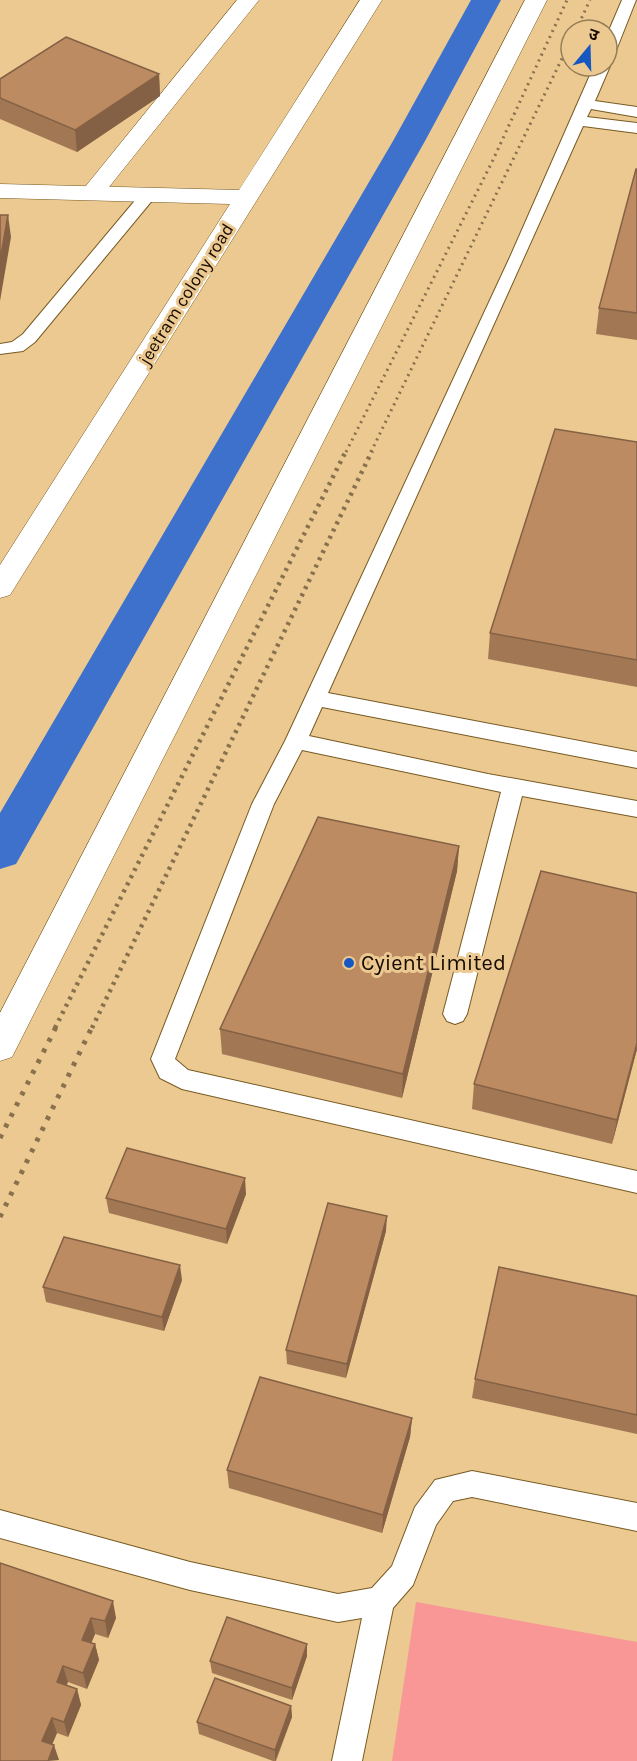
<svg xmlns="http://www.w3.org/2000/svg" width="637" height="1761" font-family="Karla,'Noto Sans Devanagari',sans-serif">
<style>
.green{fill:#f89796}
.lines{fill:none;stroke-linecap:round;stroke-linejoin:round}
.canal{fill:#3e71cb;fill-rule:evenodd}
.service-casing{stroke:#775a22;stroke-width:2}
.minor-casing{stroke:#775a22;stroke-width:1}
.tertiary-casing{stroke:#775a22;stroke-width:1}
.service{fill:#fff;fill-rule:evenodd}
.minor{fill:#fff;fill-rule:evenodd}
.tertiary{fill:#fff;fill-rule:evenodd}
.rail-far2{stroke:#89714e;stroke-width:3;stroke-dasharray:2 4.5;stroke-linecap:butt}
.rail-far1{stroke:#89714e;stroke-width:4.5;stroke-dasharray:3 5;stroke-linecap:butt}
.rail{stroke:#89714e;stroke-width:5;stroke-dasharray:4 8;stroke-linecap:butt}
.wall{fill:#a27854}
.shaded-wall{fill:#846145}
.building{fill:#bc8b62;stroke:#846145;stroke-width:1.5}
.poi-dot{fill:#1757c2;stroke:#ebc991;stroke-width:2}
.labels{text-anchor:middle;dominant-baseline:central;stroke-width:6;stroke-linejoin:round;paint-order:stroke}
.far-street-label{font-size:18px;fill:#170b00;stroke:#ebc991}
.poi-label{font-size:22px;fill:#170b00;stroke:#ebc991;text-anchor:start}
</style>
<rect width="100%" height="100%" fill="#ebc991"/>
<path class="green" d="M 416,1602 L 637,1642 L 637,1761 L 392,1761 Z"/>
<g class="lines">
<path class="canal" d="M 471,0 L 501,0 L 425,141 L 16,864 L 0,869 L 0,813 L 393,141 Z"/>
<g class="service-casing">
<path id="service" d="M 622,0 L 636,0 L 615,53 L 607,58 L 607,35 Z
M 607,63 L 610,66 L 595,101 L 637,107 L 637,117 L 591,109 L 587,117 L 637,123 L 637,133 L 583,126 L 328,693 L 637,752 L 637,768 L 322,707 L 309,736 L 488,774 L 637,801 L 637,817 L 522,796 L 467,1014 L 463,1021 L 455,1024 L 447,1021 L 443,1014 L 501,792 L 302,750 L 274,804 L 175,1059 L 188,1070 L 637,1171 L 637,1193 L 182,1089 L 160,1078 L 151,1059 L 252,804 L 285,741 L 510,257 L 594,66 L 607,66 Z
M 149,189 L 155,191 L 157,194 L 155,197 L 35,342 L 23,351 L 0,354 L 0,344 L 12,342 L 23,334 L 143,191 Z
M 472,1471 L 637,1503 L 637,1531 L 472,1497 L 453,1501 L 436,1525 L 413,1585 L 393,1608 L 362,1761 L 332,1761 L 362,1618 L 338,1622 L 190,1590 L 0,1538 L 0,1510 L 190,1562 L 338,1594 L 372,1588 L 392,1566 L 415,1507 L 435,1480 Z"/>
</g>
<g class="minor-casing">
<path id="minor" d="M 237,0 L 259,0 L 101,197 L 93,199 L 85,197 L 81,192 L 85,187 Z"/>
</g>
<g class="tertiary-casing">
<path id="tertiary" d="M 360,0 L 382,0 L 10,595 L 0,598 L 0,565 L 230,204 L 0,198 L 0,184 L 239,190 Z
M 525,0 L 547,0 L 12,1057 L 0,1061 L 0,1013 Z"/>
</g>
<use href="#service" class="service"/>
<use href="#minor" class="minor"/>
<use href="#tertiary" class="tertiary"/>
<path class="rail-far2" d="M 576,30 L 590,0
M 346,452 L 492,162 L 567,0
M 371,452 L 571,40"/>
<path class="rail-far1" d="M 55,1028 L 346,451
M 92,1028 L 372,451"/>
<path class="rail" d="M 0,1138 L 56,1027
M 0,1217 L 92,1027"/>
</g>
<path class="wall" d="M 159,74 L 160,96 L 77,152 L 0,119 L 0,79 Z
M 637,169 L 637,340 L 596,334 L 599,308 Z
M 637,442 L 637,687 L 488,659 L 490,633 Z
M 459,846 L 457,871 L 402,1098 L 222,1054 L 220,1029 Z
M 637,893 L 637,1049 L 612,1144 L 472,1109 L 474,1084 Z
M 246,1194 L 227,1244 L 109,1213 L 106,1198 Z
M 386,1231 L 346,1378 L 287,1364 L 286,1350 Z
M 182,1280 L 164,1331 L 46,1302 L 43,1287 Z
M 637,1296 L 637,1434 L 472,1398 L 475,1379 Z
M 412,1418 L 410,1437 L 382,1533 L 229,1488 L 227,1470 Z
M 0,1563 L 116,1618 L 108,1638 L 95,1634 L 91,1643 L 95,1644 L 99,1660 L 87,1689 L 68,1682 L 66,1685 L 77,1689 L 81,1705 L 68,1737 L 57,1733 L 52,1745 L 59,1760 L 0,1761 Z
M 307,1656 L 292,1700 L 212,1673 L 210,1661 Z
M 291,1706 L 292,1717 L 276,1761 L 273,1761 L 199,1734 L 197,1722 Z"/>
<path class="shaded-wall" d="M 159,74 L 160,96 L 77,152 L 75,130 Z
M 8,215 L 11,237 L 0,301 L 0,261 Z
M 459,846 L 457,871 L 402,1098 L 403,1074 Z
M 637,1043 L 637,1049 L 612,1144 L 617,1120 Z
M 245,1178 L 246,1194 L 227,1244 L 226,1229 Z
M 387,1216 L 386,1231 L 346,1378 L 347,1364 Z
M 180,1265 L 182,1280 L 164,1331 L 162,1317 Z
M 412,1418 L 410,1437 L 382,1533 L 383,1515 Z
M 113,1601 L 116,1618 L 108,1638 L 105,1621 Z
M 91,1618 L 95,1634 L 86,1656 L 82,1640 Z
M 95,1644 L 99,1660 L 87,1689 L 83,1673 Z
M 307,1644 L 307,1656 L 292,1700 L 292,1688 Z
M 63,1666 L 68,1682 L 61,1698 L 57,1682 Z
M 77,1689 L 81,1705 L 68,1737 L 64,1722 Z
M 291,1706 L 292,1717 L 275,1761 L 275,1750 Z
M 52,1718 L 57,1733 L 47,1756 L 42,1741 Z
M 54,1745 L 59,1760 L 48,1761 Z"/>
<path class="building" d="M 66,37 L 159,74 L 75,130 L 0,98 L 0,79 Z
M 636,169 L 637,169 L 637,313 L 599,308 Z
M 0,215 L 8,215 L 0,261 Z
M 555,429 L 637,442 L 637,660 L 490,633 Z
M 318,817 L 459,846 L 403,1074 L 220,1029 Z
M 541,871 L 637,893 L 637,1043 L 617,1120 L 474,1084 Z
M 127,1148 L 245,1178 L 226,1229 L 106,1198 Z
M 328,1203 L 387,1216 L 347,1364 L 286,1350 Z
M 64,1237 L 180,1265 L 162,1317 L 43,1287 Z
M 499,1267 L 637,1296 L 637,1415 L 475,1379 Z
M 260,1377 L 412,1418 L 383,1515 L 227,1470 Z
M 0,1563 L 113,1601 L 105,1621 L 91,1618 L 82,1640 L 95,1644 L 83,1673 L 63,1666 L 57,1682 L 77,1689 L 64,1722 L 52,1718 L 42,1741 L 54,1745 L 48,1761 L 0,1761 Z
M 227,1617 L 307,1644 L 292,1688 L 210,1661 Z
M 215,1678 L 291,1706 L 275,1750 L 197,1722 Z"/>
<circle class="poi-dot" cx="349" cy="963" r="6"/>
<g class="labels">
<g class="far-street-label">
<text transform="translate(186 294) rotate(-58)">jeetram colony road</text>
</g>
<g class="poi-label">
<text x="361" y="963">Cyient Limited</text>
</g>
</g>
<g transform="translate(589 48) rotate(19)"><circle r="28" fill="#ebc991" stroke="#967d57" stroke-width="1.5"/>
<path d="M0-4.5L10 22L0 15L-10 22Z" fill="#1757c2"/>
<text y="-9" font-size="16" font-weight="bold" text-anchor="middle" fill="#170b00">उ</text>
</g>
</svg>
